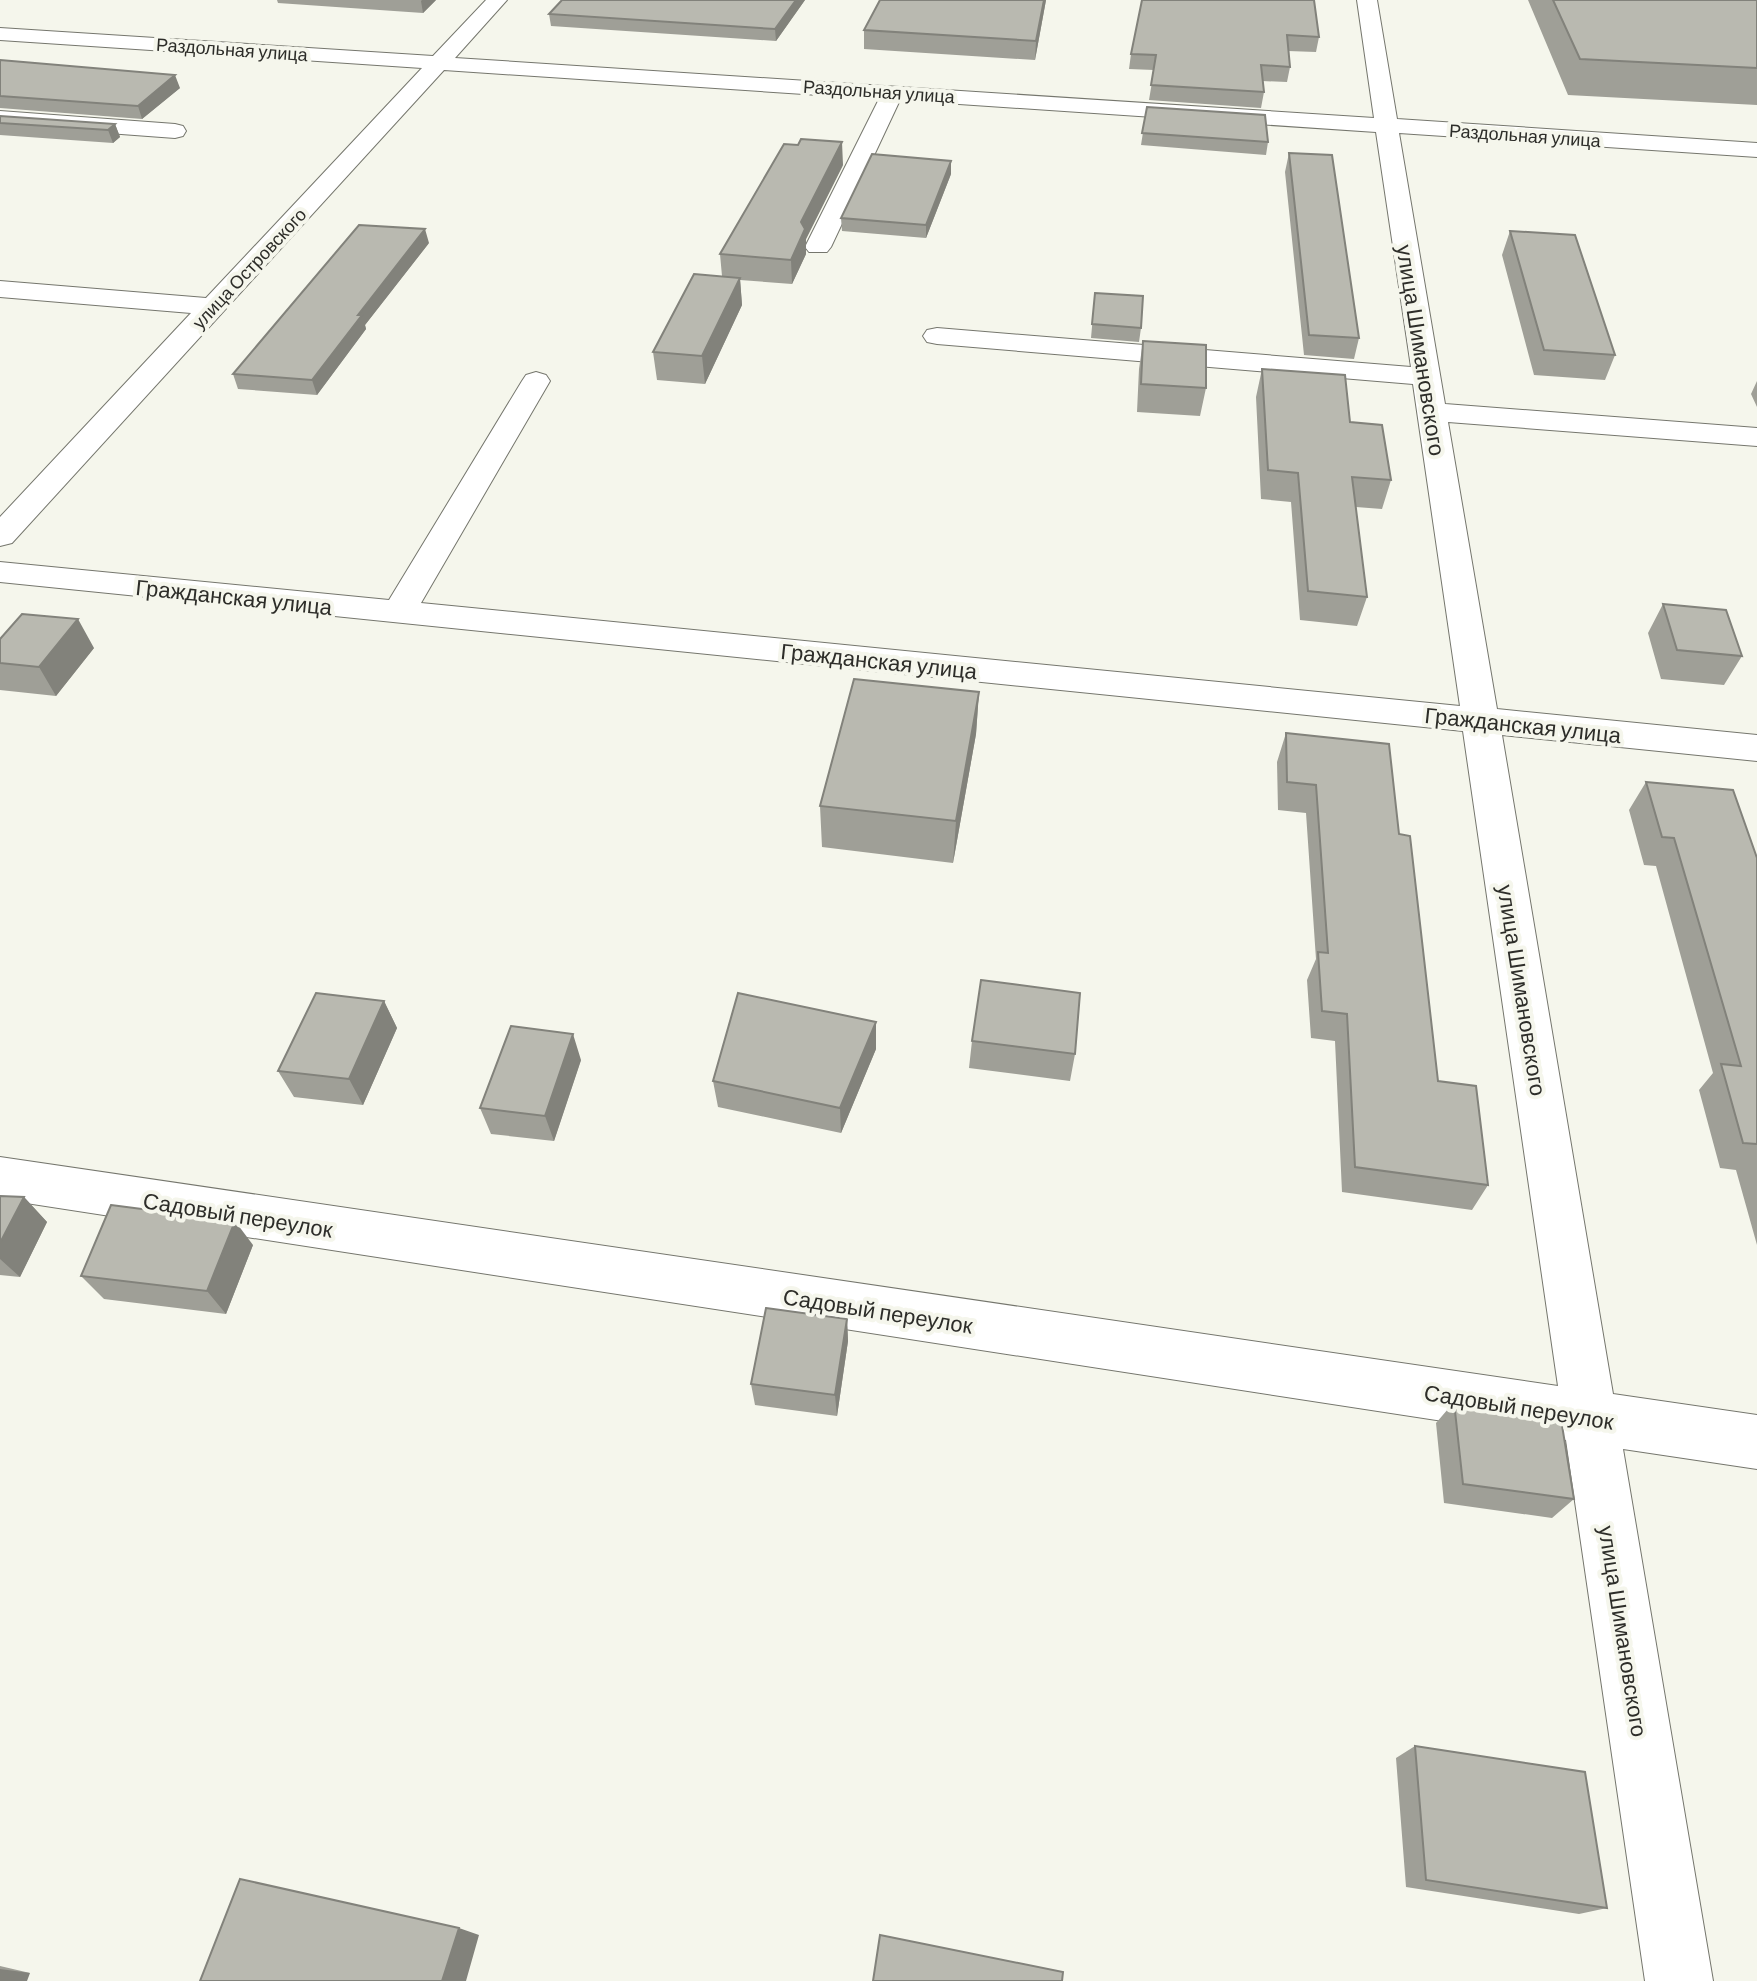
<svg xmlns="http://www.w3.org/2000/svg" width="1757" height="1981" font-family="Barlow,sans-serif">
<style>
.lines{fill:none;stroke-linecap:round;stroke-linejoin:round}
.minor-casing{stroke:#75766d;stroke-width:2}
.minor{fill:#fff;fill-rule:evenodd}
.wall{fill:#9f9f97}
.shaded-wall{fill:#82827b}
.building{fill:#b9b9b0;stroke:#82827b;stroke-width:2}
.labels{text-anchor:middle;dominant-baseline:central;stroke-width:8;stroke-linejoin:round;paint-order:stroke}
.far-street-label{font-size:18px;fill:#2d2d29;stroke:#f5f6ec}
.street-label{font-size:22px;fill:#2d2d29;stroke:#f5f6ec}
</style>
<rect width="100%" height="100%" fill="#f5f6ec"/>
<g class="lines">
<g class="minor-casing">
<path id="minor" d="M 486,0 L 507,0 L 455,58 L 1374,118 L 1357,0 L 1377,0 L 1397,119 L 1757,143 L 1757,157 L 1399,133 L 1445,404 L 1757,428 L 1757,446 L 1448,422 L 1497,709 L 1757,735 L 1757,761 L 1502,735 L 1613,1394 L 1757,1415 L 1757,1469 L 1623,1449 L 1713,1981 L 1645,1981 L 1566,1440 L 0,1199 L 0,1157 L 1558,1386 L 1463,731 L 0,582 L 0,562 L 389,600 L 522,381 L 526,375 L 536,372 L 546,375 L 550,381 L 421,603 L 1460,706 L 1413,384 L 937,344 L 927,342 L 923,336 L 927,330 L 937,328 L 1411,367 L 1376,132 L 900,100 L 831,247 L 827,252 L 809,252 L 805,247 L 879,99 L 444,70 L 12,543 L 0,546 L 0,517 L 191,313 L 0,297 L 0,281 L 206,298 L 422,68 L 0,40 L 0,28 L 433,56 Z
M 0,111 L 175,124 L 183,126 L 186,131 L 183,136 L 175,138 L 0,125 Z"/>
</g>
<use href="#minor" class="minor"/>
</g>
<path class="wall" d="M 277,0 L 436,0 L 423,13 L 278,3 Z
M 805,0 L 776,41 L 551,26 L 549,14 Z
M 1046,0 L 1035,60 L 864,49 L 864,30 Z
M 1142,0 L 1319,37 L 1316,52 L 1288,51 L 1290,67 L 1287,82 L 1262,81 L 1264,92 L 1261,108 L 1149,100 L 1154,70 L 1129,69 L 1131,54 Z
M 1528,0 L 1757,0 L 1757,105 L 1568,95 Z
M 0,60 L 180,88 L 142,119 L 0,108 Z
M 1147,107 L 1268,142 L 1266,155 L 1141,145 Z
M 0,116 L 115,124 L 120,137 L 113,143 L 0,135 Z
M 1289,153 L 1359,338 L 1354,359 L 1304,355 L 1285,172 Z
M 843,165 L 806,239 L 806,254 L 792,284 L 740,280 L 742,305 L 705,384 L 657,380 L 653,352 L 722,276 L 720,254 Z
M 951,174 L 926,238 L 842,231 L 841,218 Z
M 1510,231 L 1615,355 L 1605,380 L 1534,375 L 1502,255 Z
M 429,243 L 365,325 L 366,329 L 317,395 L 238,389 L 233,374 Z
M 1095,293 L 1141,328 L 1139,342 L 1091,338 Z
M 1143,341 L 1206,388 L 1200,416 L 1137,412 L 1139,369 Z
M 1262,369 L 1350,422 L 1391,480 L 1382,509 L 1356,507 L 1367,597 L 1357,626 L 1300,620 L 1291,502 L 1261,499 L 1256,397 Z
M 1757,381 L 1757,407 L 1751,394 Z
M 1663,604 L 1742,656 L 1724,685 L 1661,679 L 1648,633 Z
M 0,639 L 94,648 L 56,696 L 0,690 Z
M 979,692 L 976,734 L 953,863 L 822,847 L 820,806 Z
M 1286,733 L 1399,834 L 1438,1081 L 1488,1185 L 1472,1210 L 1342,1192 L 1335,1041 L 1311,1038 L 1307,980 L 1316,959 L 1306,813 L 1278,810 L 1277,762 Z
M 1646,782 L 1757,858 L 1757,1245 L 1736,1170 L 1720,1168 L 1699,1090 L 1713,1073 L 1656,866 L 1644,865 L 1629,810 Z
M 384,1001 L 397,1028 L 363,1105 L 294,1097 L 278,1071 Z
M 876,1022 L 876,1049 L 841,1133 L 718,1107 L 713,1081 Z
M 972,1041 L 1075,1054 L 1070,1081 L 969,1068 Z
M 581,1060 L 554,1141 L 491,1134 L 480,1108 Z
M 0,1196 L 24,1197 L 47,1222 L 20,1277 L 0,1275 Z
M 253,1245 L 226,1314 L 104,1299 L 81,1276 Z
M 847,1319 L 848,1341 L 837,1416 L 755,1405 L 751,1384 Z
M 1454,1402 L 1574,1499 L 1552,1518 L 1444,1503 L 1436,1423 Z
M 1415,1746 L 1607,1908 L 1579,1914 L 1406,1887 L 1396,1758 Z
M 0,1966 L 30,1973 L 0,1981 Z"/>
<path class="shaded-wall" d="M 422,0 L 436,0 L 423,13 L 421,1 Z
M 796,0 L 805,0 L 776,41 L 775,29 Z
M 1044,0 L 1046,0 L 1035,60 L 1036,41 Z
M 175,75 L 180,88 L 142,119 L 138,106 Z
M 115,124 L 120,137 L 113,143 L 108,130 Z
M 842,142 L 843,165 L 806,239 L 806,254 L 792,284 L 791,260 L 801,222 Z
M 951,161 L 951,174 L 926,238 L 926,225 Z
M 425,229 L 429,243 L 365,325 L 366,329 L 317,395 L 312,380 L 358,315 Z
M 740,278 L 742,305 L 705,384 L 702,356 Z
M 78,619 L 94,648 L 56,696 L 39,667 Z
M 979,692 L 976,734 L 953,863 L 956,821 Z
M 384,1001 L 397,1028 L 363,1105 L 349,1079 Z
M 876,1022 L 876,1049 L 841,1133 L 840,1108 Z
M 573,1034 L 581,1060 L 554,1141 L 545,1116 Z
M 24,1197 L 47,1222 L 20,1277 L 0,1259 L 0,1243 Z
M 235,1221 L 253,1245 L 226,1314 L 207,1291 Z
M 847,1319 L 848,1341 L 837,1416 L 835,1395 Z
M 459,1928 L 479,1935 L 466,1981 L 442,1981 Z
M 0,1969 L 30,1973 L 27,1981 L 0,1981 Z"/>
<path class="building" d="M 562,0 L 796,0 L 775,29 L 549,14 Z
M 880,0 L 1044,0 L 1036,41 L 864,30 Z
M 1142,0 L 1314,0 L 1319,37 L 1287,35 L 1290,67 L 1261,65 L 1264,92 L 1151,85 L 1156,55 L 1131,54 Z
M 1553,0 L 1757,0 L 1757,68 L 1580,59 Z
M 0,60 L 175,75 L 138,106 L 0,96 Z
M 1147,107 L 1265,115 L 1268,142 L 1142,133 Z
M 0,116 L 115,124 L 108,130 L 0,123 Z
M 801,139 L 842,142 L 801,222 L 805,229 L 791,260 L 720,254 L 784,144 L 798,145 Z
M 1289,153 L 1332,155 L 1359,338 L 1309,335 Z
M 872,154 L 951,161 L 926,225 L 841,218 Z
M 359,225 L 425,229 L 358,315 L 362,315 L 312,380 L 233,374 Z
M 1510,231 L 1575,235 L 1615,355 L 1544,350 Z
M 694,274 L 740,278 L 702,356 L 653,352 Z
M 1095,293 L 1143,296 L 1141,328 L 1092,324 Z
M 1143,341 L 1206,345 L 1206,388 L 1141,384 Z
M 1262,369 L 1345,375 L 1350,422 L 1382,425 L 1391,480 L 1352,477 L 1367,597 L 1308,591 L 1298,473 L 1268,470 Z
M 1663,604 L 1726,610 L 1742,656 L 1677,650 Z
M 22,614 L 78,619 L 39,667 L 0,663 L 0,639 Z
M 854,679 L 979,692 L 956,821 L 820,806 Z
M 1286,733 L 1389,744 L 1399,834 L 1410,836 L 1438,1081 L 1476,1086 L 1488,1185 L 1355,1167 L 1347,1014 L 1322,1011 L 1318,952 L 1328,953 L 1316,785 L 1287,782 Z
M 1646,782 L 1733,790 L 1757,858 L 1757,1144 L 1743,1143 L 1721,1064 L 1741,1066 L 1674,838 L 1662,837 Z
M 981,980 L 1080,993 L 1075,1054 L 972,1041 Z
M 316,993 L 384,1001 L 349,1079 L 278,1071 Z
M 738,993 L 876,1022 L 840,1108 L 713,1081 Z
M 511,1026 L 573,1034 L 545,1116 L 480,1108 Z
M 0,1196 L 24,1197 L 0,1243 Z
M 111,1205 L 235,1221 L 207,1291 L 81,1276 Z
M 766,1308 L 847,1319 L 835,1395 L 751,1384 Z
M 1454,1402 L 1561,1419 L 1574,1499 L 1463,1484 Z
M 1415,1746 L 1585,1772 L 1607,1908 L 1426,1880 Z
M 240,1879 L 459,1928 L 442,1981 L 200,1981 Z
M 880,1935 L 1063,1972 L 1062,1981 L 873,1981 Z"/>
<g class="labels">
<g class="far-street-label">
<text transform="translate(232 49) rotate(4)">Раздольная улица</text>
<text transform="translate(879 91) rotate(4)">Раздольная улица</text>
<text transform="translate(1525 135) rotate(4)">Раздольная улица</text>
<text transform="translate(249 268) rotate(-47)">улица Островского</text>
</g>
<g class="street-label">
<text transform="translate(1422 350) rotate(81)">улица Шимановского</text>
<text transform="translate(234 596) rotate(6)">Гражданская улица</text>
<text transform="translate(879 660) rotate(6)">Гражданская улица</text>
<text transform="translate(1523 724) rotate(6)">Гражданская улица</text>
<text transform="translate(1523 990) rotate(81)">улица Шимановского</text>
<text transform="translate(238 1214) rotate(9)">Садовый переулок</text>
<text transform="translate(878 1310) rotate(9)">Садовый переулок</text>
<text transform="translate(1519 1406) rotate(9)">Садовый переулок</text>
<text transform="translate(1624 1631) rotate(81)">улица Шимановского</text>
</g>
</g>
</svg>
